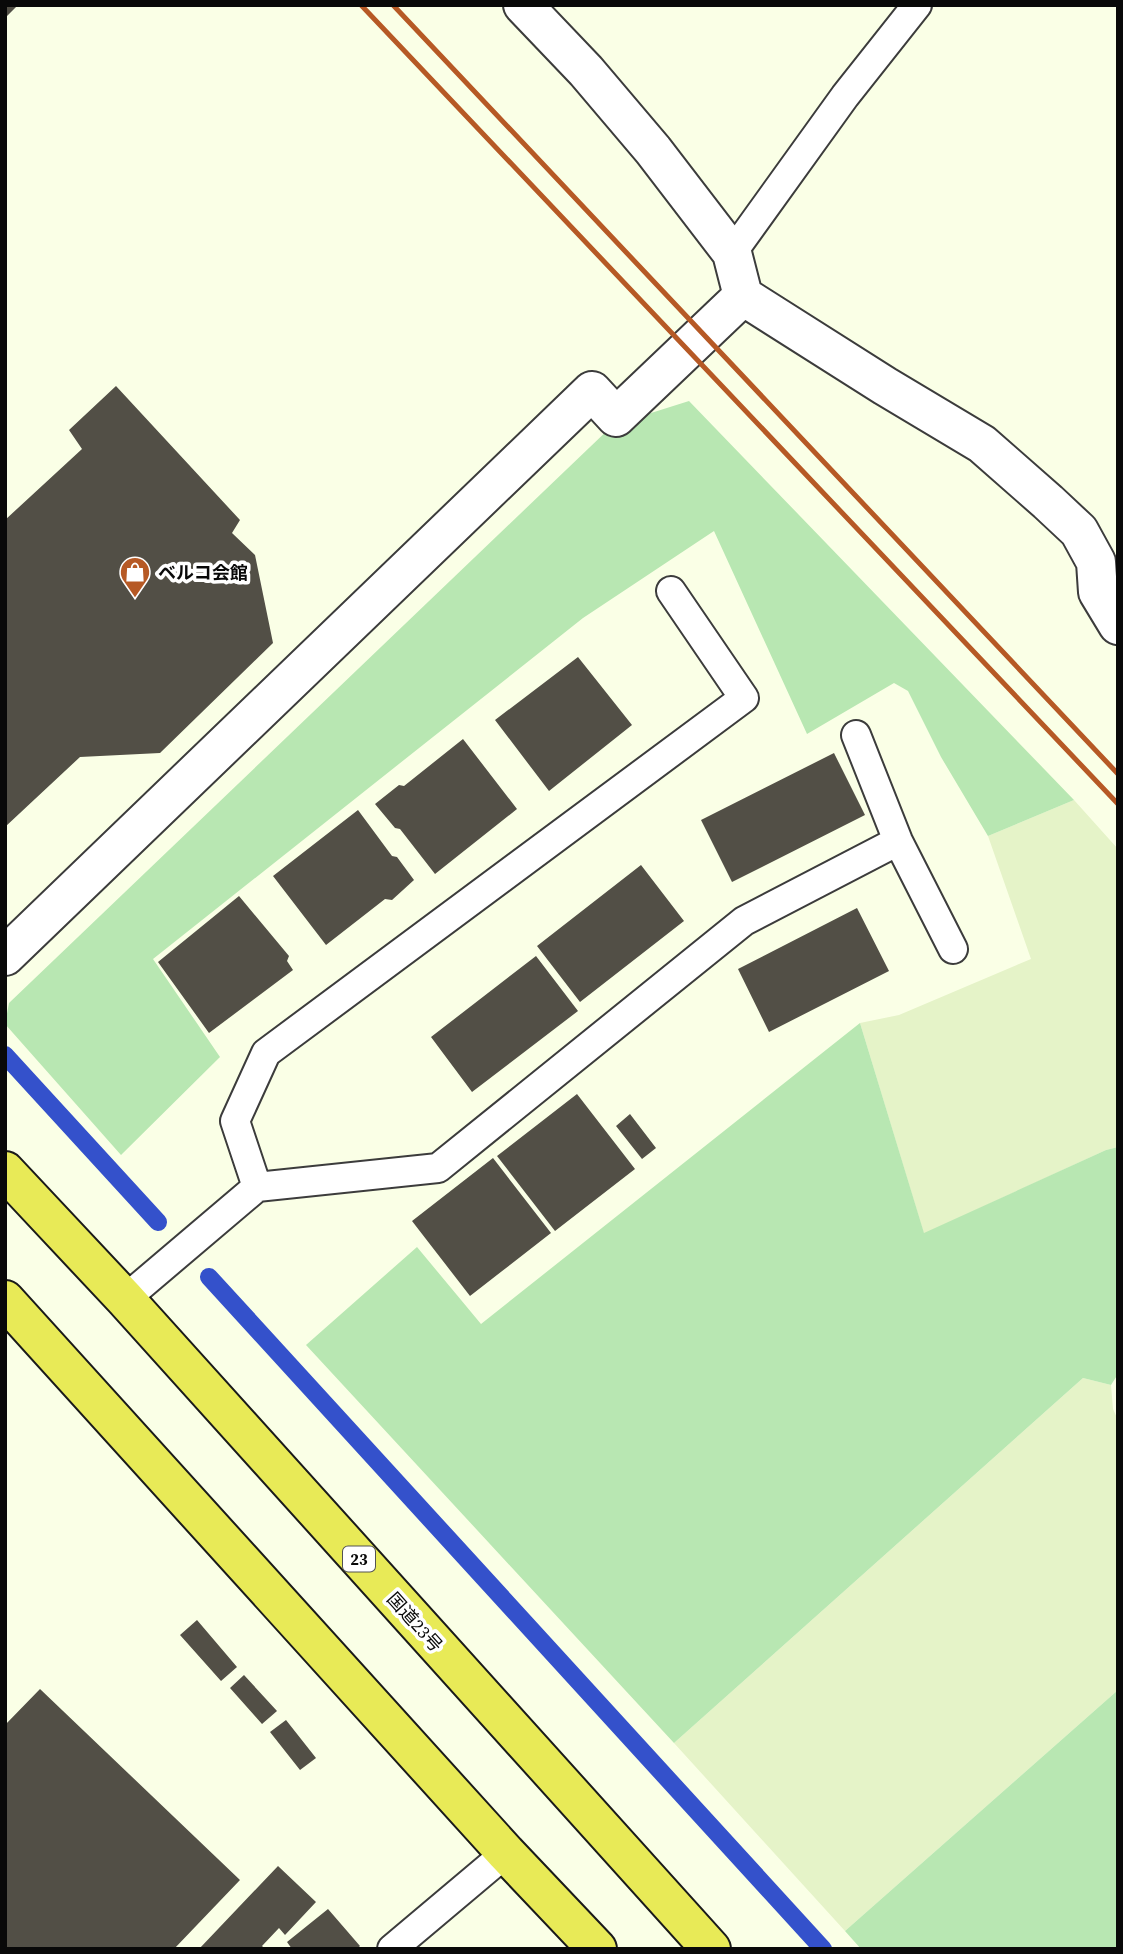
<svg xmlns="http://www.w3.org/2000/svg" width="1123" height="1954" font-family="'Source Serif 4','Noto Sans JP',serif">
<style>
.farmland{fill:#e5f3c8}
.green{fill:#b8e7b2}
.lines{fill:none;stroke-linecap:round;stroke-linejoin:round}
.stream{stroke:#3451cb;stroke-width:18}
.building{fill:#524f46}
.service-casing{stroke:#3c3c3c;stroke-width:32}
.minor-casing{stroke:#3c3c3c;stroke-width:42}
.trunk-casing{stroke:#1a1a1a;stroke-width:42}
.service{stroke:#fff;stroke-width:28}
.minor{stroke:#fff;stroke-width:38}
.trunk{stroke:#e8ea57;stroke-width:38}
.rail{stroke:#b65925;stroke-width:5}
.labels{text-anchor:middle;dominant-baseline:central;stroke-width:7;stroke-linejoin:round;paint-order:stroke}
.shield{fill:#fff;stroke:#535353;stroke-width:2}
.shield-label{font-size:16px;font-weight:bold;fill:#090909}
.poi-label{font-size:18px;font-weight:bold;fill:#090909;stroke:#fff;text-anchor:start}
.street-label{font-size:18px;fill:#090909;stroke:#fff}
</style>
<rect width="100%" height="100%" fill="#faffe6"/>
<path class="farmland" d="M 1074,800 L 1118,849 L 1118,1147 L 1106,1150 L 924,1234 L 860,1023 L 899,1015 L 1031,959 L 988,836 Z
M 1083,1378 L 1111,1385 L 1113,1409 L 1118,1420 L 1118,1690 L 845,1931 L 674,1743 Z"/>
<path class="green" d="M 689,401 L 1074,800 L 988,836 L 941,757 L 908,691 L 894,683 L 807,734 L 714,531 L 583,618 L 153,959 L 220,1057 L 121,1155 L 5,1024 L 9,1003 L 613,425 Z
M 860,1023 L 924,1233 L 1106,1150 L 1118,1147 L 1118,1374 L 1111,1385 L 1083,1378 L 674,1743 L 306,1345 L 417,1247 L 481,1324 Z
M 1118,1690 L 1118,1949 L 861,1949 L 845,1931 Z"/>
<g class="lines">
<path class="stream" d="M 5,1055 L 158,1222
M 209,1277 L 823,1949"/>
</g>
<path class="building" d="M 5,5 L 18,5 L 5,18 Z
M 116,386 L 240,520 L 232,533 L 255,555 L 273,643 L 160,753 L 80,757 L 5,827 L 5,520 L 82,449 L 69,430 Z
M 578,657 L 632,725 L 549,791 L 495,720 Z
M 463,739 L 517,809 L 435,874 L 400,829 L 395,828 L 375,804 L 399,785 L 404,786 Z
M 834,753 L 865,815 L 732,882 L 701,820 Z
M 358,810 L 392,856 L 397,857 L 414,880 L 392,900 L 385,899 L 326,945 L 273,876 Z
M 641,865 L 684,921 L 580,1002 L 537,946 Z
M 239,896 L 289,956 L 287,961 L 293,970 L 209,1033 L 158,962 Z
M 857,908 L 889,971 L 769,1032 L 738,969 Z
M 536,956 L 578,1011 L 472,1092 L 431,1037 Z
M 577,1094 L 635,1169 L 555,1231 L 497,1156 Z
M 630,1114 L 656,1148 L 642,1159 L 616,1126 Z
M 493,1158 L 551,1233 L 470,1296 L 412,1221 Z
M 197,1620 L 237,1667 L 221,1681 L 180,1635 Z
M 244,1675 L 277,1711 L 262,1724 L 230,1688 Z
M 40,1689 L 240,1880 L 174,1949 L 5,1949 L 5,1725 Z
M 286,1720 L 316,1758 L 300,1770 L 270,1732 Z
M 278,1866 L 316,1902 L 285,1935 L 279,1928 L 262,1946 L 265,1949 L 199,1949 Z
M 328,1909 L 360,1946 L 357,1949 L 292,1949 L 287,1942 Z"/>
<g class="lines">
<g class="service-casing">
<path id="service" d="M 732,253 L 845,96 L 917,5
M 856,735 L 898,841 L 953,949
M 257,1187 L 438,1168 L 744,921 L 898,841
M 125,1299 L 257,1187 L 235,1121 L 266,1053 L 744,698 L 671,591
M 392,1949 L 506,1853"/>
</g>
<g class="minor-casing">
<path id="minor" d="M 523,5 L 586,71 L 653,150 L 732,253 L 743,296
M 5,956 L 592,391 L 616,417 L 743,296 L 885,386 L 982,444 L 1048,502 L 1079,531 L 1096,562 L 1098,592 L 1118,625"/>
</g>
<g class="trunk-casing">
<path id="trunk" d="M 5,1171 L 125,1299 L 711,1949
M 5,1300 L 506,1853 L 597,1949"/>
</g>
<use href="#service" class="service"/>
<use href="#minor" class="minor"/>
<use href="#trunk" class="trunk"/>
<path class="rail" d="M 361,5 L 1118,804
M 393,5 L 1118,774"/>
</g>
<defs>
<g id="shop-pin" transform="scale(1.575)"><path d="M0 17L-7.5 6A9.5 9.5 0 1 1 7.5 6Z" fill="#b65925" stroke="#fff"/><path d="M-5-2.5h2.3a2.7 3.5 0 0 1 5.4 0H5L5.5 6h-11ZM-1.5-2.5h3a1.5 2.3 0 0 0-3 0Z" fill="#fff"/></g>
</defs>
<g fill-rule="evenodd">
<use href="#shop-pin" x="135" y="572"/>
</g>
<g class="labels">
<rect class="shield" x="343" y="1546.5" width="32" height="25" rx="5"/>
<g class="shield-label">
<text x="359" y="1559">23</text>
</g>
<g class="poi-label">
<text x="158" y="572">ベルコ会館</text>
</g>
<g class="street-label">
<text transform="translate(415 1622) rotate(48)">国道23号</text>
</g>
</g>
<rect width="1123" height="1954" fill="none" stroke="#090909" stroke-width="14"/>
</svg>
